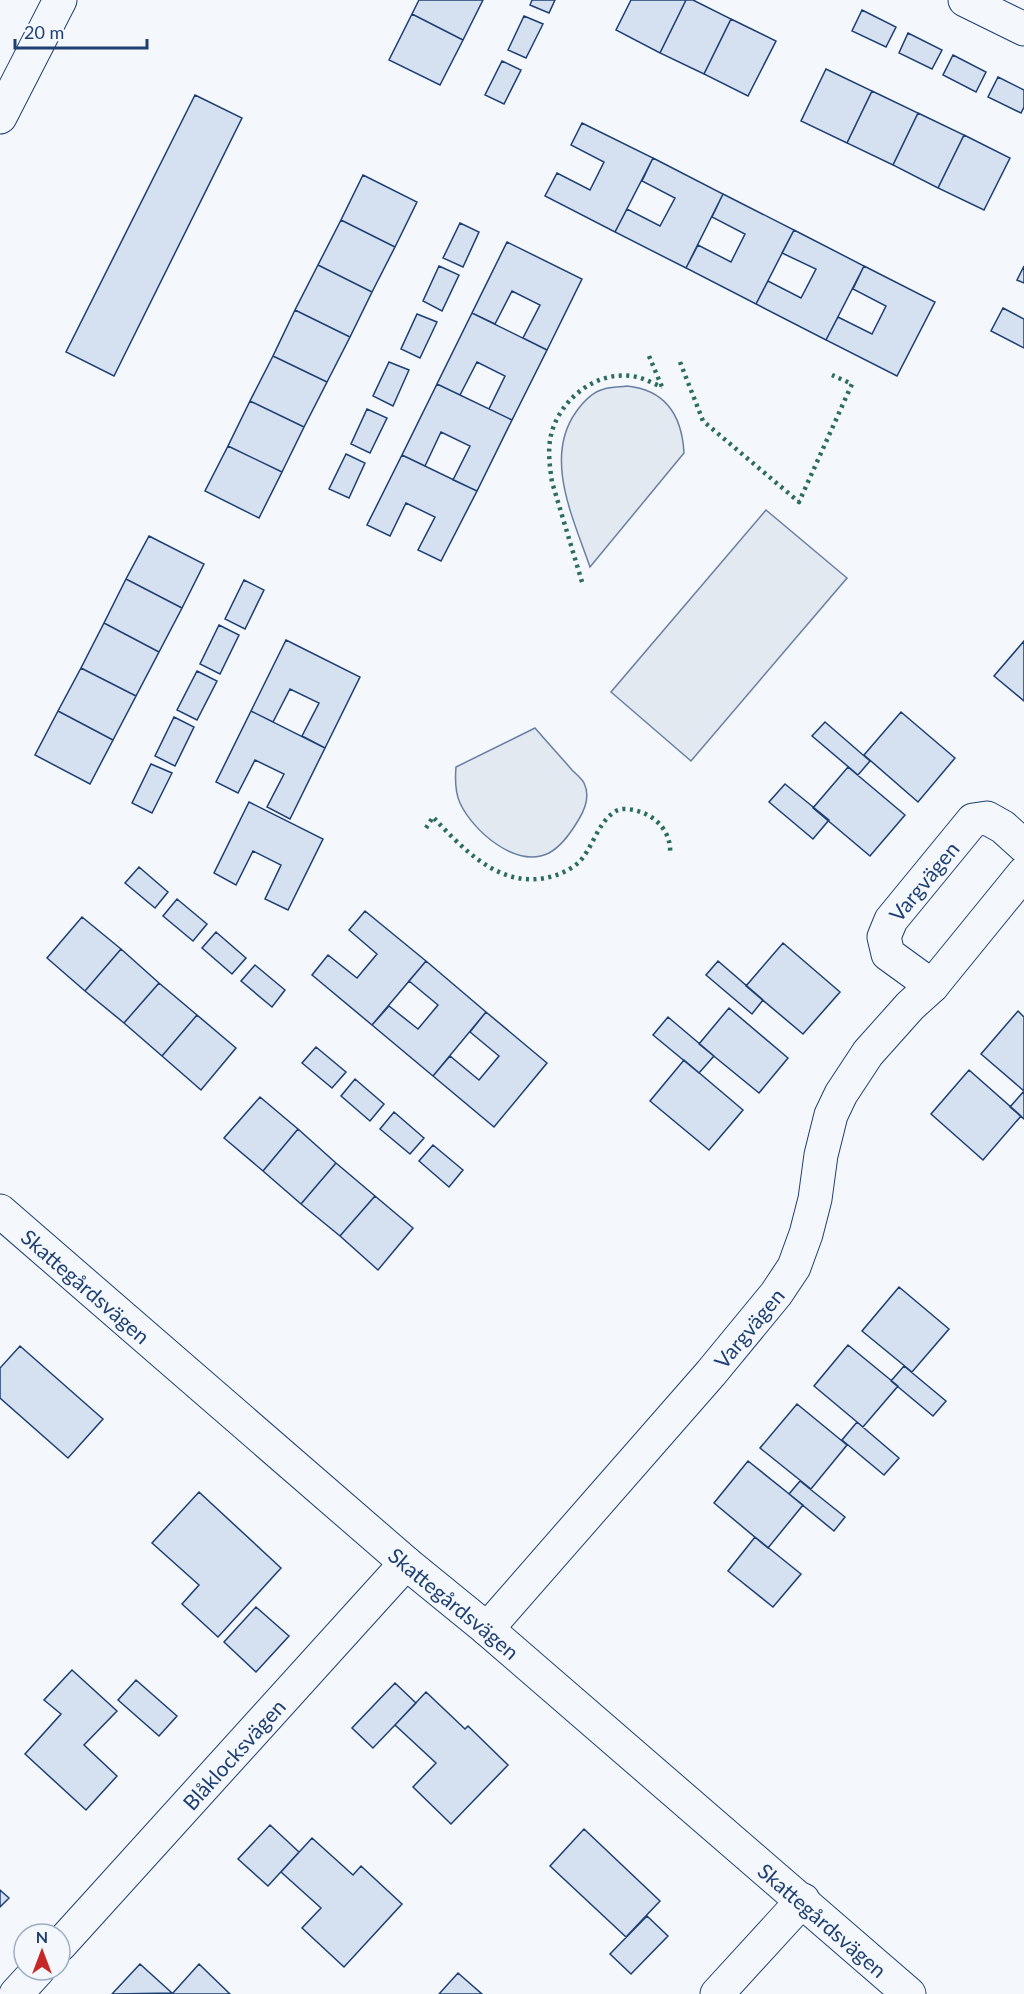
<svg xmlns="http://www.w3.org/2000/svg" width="1024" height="1994" font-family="Lato,sans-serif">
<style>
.green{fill:#e3e9f0;stroke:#687fa3;stroke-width:1.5}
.building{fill:#d5e0f0;stroke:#1d3f73;stroke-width:1.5}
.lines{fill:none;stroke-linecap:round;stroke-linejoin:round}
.street-casing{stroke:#1d3f73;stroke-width:35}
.secondary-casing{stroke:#1d3f73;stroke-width:35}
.street{stroke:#f4f7fb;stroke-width:33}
.secondary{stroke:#f4f7fb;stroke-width:33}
.hedge{stroke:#2c6c60;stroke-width:4.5;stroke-dasharray:3 4.5;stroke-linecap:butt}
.labels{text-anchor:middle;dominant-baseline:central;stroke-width:4.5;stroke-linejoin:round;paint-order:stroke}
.street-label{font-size:21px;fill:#1d3f73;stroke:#f4f7fb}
</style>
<rect width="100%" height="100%" fill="#f4f7fb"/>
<path class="green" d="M 627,386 C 666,390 682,416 684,453 L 590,567 C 574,520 543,458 576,412 C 583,402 592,392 604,389 C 611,387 620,387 627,386 Z
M 766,510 L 847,578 L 691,761 L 611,692 Z
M 535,728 C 547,742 560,756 572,770 C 576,774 582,779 584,783 C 590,795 585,809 579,819 C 572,831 562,846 549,853 C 516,869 473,831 460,803 C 455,792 455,779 456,767 Z"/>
<path class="building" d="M 419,0 L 483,0 L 463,40 L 412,14 Z
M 532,0 L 555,0 L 549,13 L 530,5 Z
M 631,0 L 686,0 L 660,53 L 616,30 Z
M 686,0 L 693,0 L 731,19 L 704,74 L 660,53 Z
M 862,10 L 896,27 L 886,47 L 852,31 Z
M 412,14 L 463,40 L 440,85 L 389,60 Z
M 524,16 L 543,24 L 526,58 L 508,50 Z
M 731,19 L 776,41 L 748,96 L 704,74 Z
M 908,33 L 942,50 L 932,69 L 899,53 Z
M 953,55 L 986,72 L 976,92 L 943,75 Z
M 502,61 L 521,70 L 504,104 L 485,95 Z
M 826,69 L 872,91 L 847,143 L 801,121 Z
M 998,77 L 1024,90 L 1024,107 L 1021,113 L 988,97 Z
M 872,91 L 918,113 L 893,165 L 847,143 Z
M 195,95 L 242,118 L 114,376 L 66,352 Z
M 918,113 L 964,135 L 938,188 L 893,165 Z
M 582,123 L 653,158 L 615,232 L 545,196 L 557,173 L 590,190 L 604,162 L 571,145 Z
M 964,135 L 1010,158 L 984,210 L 938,188 Z
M 653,158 L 723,194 L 686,268 L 615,232 L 627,209 L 660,226 L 675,198 L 642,181 Z
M 363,175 L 417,202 L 395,247 L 341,220 Z
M 723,194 L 794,230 L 756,304 L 686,268 L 698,245 L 731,262 L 745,234 L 712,217 Z
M 341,220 L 395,247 L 372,292 L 318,265 Z
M 460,223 L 479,232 L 463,267 L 443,258 Z
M 794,230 L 864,266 L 826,340 L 756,304 L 768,281 L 801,298 L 816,269 L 782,253 Z
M 507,242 L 582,279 L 547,350 L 523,338 L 540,305 L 512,291 L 495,324 L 472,313 Z
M 318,265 L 372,292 L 350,337 L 295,310 Z
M 439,266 L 459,275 L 442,311 L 423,301 Z
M 864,266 L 935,302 L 897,376 L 826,340 L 838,317 L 872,334 L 886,306 L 853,289 Z
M 1024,266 L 1024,283 L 1017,280 Z
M 1003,308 L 1024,319 L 1024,348 L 991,331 Z
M 295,310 L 350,337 L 327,382 L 273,356 Z
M 472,313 L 547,350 L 512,420 L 489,409 L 505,376 L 477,362 L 460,395 L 437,384 Z
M 417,314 L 437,322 L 420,358 L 401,349 Z
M 273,356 L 327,382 L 304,427 L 250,401 Z
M 389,362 L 409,370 L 393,406 L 373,396 Z
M 437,384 L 512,420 L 477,491 L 453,480 L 470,446 L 441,432 L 425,466 L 402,455 Z
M 250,401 L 304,427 L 282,472 L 228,446 Z
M 367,409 L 387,418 L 370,453 L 351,444 Z
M 228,446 L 282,472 L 259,518 L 205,491 Z
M 346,454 L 365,463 L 349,498 L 329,489 Z
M 402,455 L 477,491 L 441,561 L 418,550 L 435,517 L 406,503 L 390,536 L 367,525 Z
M 149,536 L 204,564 L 182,608 L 126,579 Z
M 126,579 L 182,608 L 159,652 L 104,623 Z
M 244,580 L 264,590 L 245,629 L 225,619 Z
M 104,623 L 159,652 L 136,696 L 81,668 Z
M 219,625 L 239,635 L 220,674 L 200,664 Z
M 286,640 L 360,677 L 325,748 L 302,736 L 319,703 L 290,689 L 273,722 L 251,711 Z
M 1024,641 L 1024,701 L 994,676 Z
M 81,668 L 136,696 L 113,740 L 58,711 Z
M 197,671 L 217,681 L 197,720 L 177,710 Z
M 58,711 L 113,740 L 90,784 L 35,755 Z
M 251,711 L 325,748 L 290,819 L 267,807 L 284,774 L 255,760 L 238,793 L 216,782 Z
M 901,712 L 955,758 L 918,802 L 864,755 Z
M 174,717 L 194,727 L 175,766 L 155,756 Z
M 825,722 L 870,761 L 858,775 L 812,736 Z
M 151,764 L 172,773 L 152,813 L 132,803 Z
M 848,767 L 905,815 L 870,856 L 813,808 Z
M 785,784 L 829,820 L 813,839 L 769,802 Z
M 249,802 L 323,839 L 288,910 L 265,899 L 281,865 L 253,851 L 236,885 L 214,873 Z
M 139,867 L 168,892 L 155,908 L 125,883 Z
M 177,899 L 207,924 L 193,941 L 163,916 Z
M 365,911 L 426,961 L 372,1025 L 312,975 L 328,955 L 357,978 L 377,954 L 349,930 Z
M 82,917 L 121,949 L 85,991 L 47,958 Z
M 216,932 L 246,958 L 232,974 L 202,948 Z
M 783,943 L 840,992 L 803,1034 L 746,986 Z
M 121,949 L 159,983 L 124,1023 L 85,991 Z
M 426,961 L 486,1012 L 433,1076 L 372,1025 L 389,1006 L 418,1029 L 438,1005 L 409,981 Z
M 718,961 L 763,1000 L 752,1014 L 706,975 Z
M 255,965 L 285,990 L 272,1007 L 241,981 Z
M 159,983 L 197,1015 L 162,1056 L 124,1023 Z
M 729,1008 L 788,1058 L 759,1093 L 699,1044 Z
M 1018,1011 L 1024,1017 L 1024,1091 L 981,1054 Z
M 486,1012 L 547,1063 L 494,1127 L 433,1076 L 450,1056 L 479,1080 L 499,1056 L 470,1032 Z
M 197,1015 L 236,1048 L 201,1090 L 162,1056 Z
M 668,1017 L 714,1056 L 699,1073 L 653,1035 Z
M 316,1047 L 346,1072 L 332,1088 L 302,1063 Z
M 684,1060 L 743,1110 L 709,1150 L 650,1101 Z
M 969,1070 L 1021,1116 L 983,1160 L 931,1114 Z
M 355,1079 L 384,1104 L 370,1121 L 341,1096 Z
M 1024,1091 L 1024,1119 L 1010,1107 Z
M 260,1097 L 298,1129 L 263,1171 L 224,1138 Z
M 394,1112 L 424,1138 L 410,1154 L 380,1129 Z
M 298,1129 L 336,1163 L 301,1204 L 263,1171 Z
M 433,1145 L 463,1170 L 449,1187 L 419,1161 Z
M 336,1163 L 375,1196 L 340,1236 L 301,1204 Z
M 375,1196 L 413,1228 L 378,1270 L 340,1236 Z
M 899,1287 L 949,1329 L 912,1372 L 862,1331 Z
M 848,1345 L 898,1386 L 863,1427 L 814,1386 Z
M 20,1346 L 103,1419 L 68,1458 L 0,1398 L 0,1368 Z
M 904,1366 L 946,1401 L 933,1416 L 891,1381 Z
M 797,1404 L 847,1445 L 811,1489 L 760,1448 Z
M 857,1422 L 899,1458 L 884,1475 L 842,1440 Z
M 748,1461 L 803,1505 L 768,1548 L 714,1503 Z
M 800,1481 L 845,1517 L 834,1531 L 789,1494 Z
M 199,1492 L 281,1568 L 218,1637 L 182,1604 L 199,1585 L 152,1543 Z
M 755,1537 L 801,1574 L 773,1607 L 728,1571 Z
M 256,1607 L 289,1636 L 256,1672 L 224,1642 Z
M 72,1670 L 117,1711 L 84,1745 L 117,1776 L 86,1810 L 25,1754 L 61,1714 L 44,1700 Z
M 136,1680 L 177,1716 L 159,1736 L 118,1700 Z
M 395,1683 L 416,1703 L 373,1748 L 352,1728 Z
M 426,1692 L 465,1729 L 468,1726 L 508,1765 L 451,1824 L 413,1787 L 436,1763 L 395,1725 Z
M 270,1825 L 299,1852 L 268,1886 L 238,1859 Z
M 584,1829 L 660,1901 L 626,1937 L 550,1866 Z
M 312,1838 L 353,1875 L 361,1866 L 402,1904 L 344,1967 L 302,1928 L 321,1908 L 281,1872 Z
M 0,1890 L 9,1898 L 0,1907 Z
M 647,1916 L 668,1936 L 631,1974 L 610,1954 Z
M 140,1964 L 172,1993 L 112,1994 Z
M 199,1964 L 230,1994 L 172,1994 Z
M 458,1973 L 482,1994 L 439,1994 Z"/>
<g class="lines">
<g class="street-casing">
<g id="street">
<path d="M 965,0 L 1024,29"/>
<path id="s1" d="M 932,986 L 888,954 L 884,937 L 891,920 L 973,820 L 987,818 L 1003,827 L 1024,846"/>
<path id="s2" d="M 0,1211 L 406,1563 L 487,1629 L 909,1994"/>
<path id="s3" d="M 487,1629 L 711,1373 L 776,1294 L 794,1267 L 806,1234 L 815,1199 L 821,1155 L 831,1115 L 841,1094 L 868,1053 L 910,1006 L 932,986 L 1024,873"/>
<path id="s4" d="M 60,1945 L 406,1563"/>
<path d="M 16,1994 L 38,1970"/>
<path d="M 717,1994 L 803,1900"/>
</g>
</g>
<g class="secondary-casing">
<path id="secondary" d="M 0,117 L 60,0"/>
</g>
<use href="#street" class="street"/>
<use href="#secondary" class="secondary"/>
<path class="hedge" d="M 649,356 L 662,387
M 680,362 L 703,421 L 799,502 L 852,384 L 832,375
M 582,582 L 552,482 C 550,468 548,454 550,440 C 556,403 593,371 631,376 C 642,377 652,383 662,387
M 426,828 L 433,817 C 462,848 498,887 545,878 C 556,876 569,871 578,863 C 593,849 597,822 616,811 C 621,808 628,809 634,810 C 656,815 672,832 670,855"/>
</g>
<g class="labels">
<g class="street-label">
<text stroke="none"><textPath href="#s1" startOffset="141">Vargvägen</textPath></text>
<text stroke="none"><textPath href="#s2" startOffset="114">Skattegårdsvägen</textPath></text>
<text stroke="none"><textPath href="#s3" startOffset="399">Vargvägen</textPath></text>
<text stroke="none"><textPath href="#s2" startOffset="600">Skattegårdsvägen</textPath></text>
<text stroke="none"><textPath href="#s4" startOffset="258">Blåklocksvägen</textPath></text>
<text stroke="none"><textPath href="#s2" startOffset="1086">Skattegårdsvägen</textPath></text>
</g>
</g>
<g transform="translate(42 1952)"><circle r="28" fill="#f4f7fb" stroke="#9eadc5" stroke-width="1.5"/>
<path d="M0-4.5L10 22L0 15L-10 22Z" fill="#c62828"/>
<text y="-9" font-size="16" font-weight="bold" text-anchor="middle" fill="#1d3f73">N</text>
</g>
<path d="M15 39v9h132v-9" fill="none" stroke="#1d3f73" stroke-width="3"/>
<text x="24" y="39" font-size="18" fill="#1d3f73" stroke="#f4f7fb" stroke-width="4.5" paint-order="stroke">20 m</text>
</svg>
